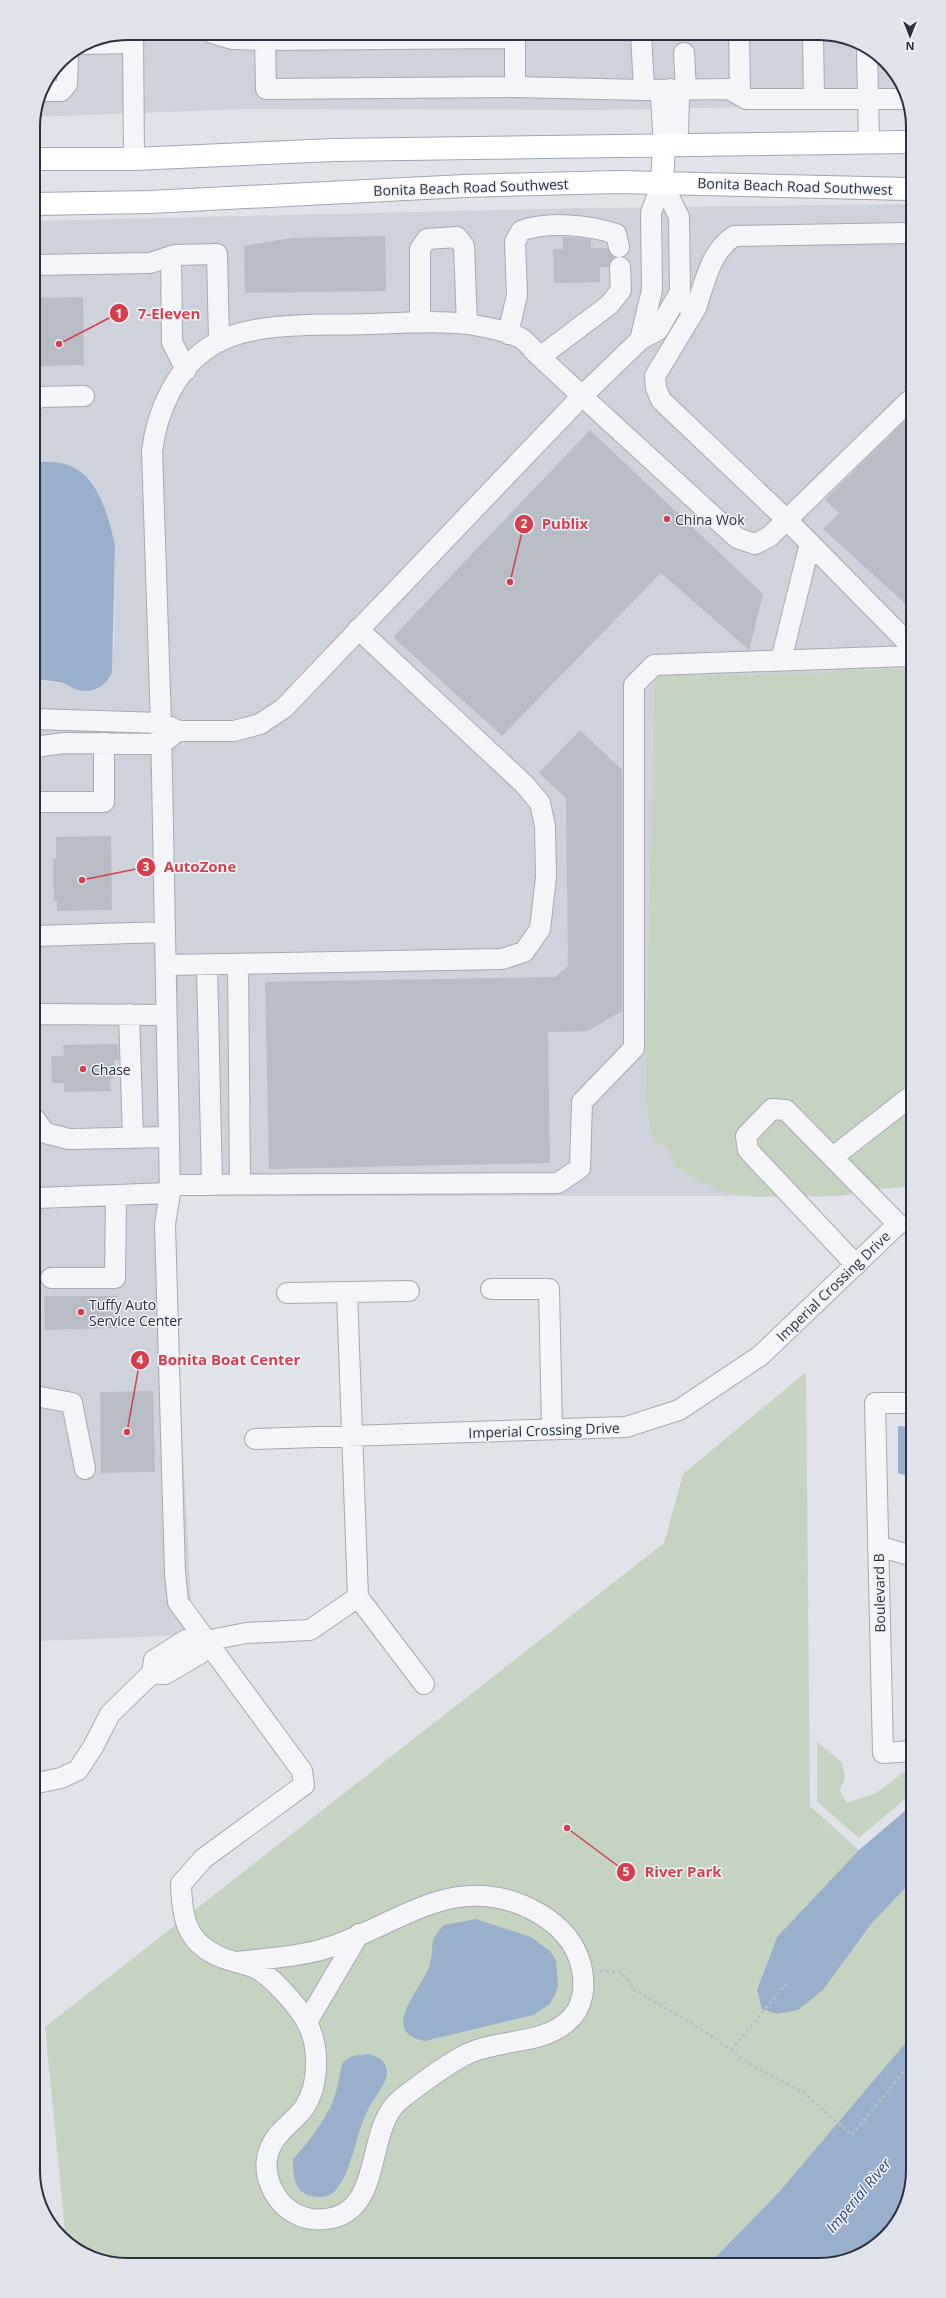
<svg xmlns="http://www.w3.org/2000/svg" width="946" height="2298" font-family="'Open Sans',sans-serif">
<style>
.built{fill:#ced2dc}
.green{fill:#c5d4c1}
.water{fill:#99afcc}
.building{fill:#b7bcc7}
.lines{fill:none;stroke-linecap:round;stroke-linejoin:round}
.minor-casing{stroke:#a5aab4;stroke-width:22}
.major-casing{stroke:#9fa7b6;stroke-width:24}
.path{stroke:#babec5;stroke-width:2.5;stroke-dasharray:3 3;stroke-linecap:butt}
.minor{stroke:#f3f5f8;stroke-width:20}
.major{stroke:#fff;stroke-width:22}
.poi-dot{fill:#d53f4d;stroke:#f0f3f7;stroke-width:1.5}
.labels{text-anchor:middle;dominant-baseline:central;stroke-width:3;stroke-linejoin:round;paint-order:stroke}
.street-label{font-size:14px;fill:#283042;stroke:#f0f3f7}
.poi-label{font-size:14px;fill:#283042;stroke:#f0f3f7;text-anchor:start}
.water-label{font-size:15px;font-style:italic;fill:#304c79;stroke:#f0f3f7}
.rim{fill:none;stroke:#283042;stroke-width:2}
.leader{fill:none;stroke:#d53f4d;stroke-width:1.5}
.callout-dot{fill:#d53f4d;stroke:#f0f3f7;stroke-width:1.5}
.mark-label{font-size:12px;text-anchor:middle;font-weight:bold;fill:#fff}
.callout-label{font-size:15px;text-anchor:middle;font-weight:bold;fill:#d53f4d;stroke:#f0f3f7;stroke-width:3;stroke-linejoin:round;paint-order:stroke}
</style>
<rect width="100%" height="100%" fill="#e0e3ea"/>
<path class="built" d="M 127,33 L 826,33 L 877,52 L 908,97 L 908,104 L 600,110 L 245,109 L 34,117 L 40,91 L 61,60 L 91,40 Z
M 908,204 L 909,669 L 846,670 L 817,673 L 784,674 L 654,675 L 645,1098 L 653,1144 L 666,1145 L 677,1169 L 726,1194 L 743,1196 L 169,1196 L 193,1635 L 37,1641 L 34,680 L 66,684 L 78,690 L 111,675 L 114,642 L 115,545 L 103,504 L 91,481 L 53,462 L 34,462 L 33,221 L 587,208 Z"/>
<path class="green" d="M 909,669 L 911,1187 L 876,1189 L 866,1193 L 838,1196 L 754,1197 L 726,1194 L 677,1169 L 666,1145 L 653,1144 L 645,1098 L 654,675 L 784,674 L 817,673 L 846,670 Z
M 806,1372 L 810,1806 L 859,1850 L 777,1937 L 757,1990 L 871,1924 L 912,1881 L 913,2034 L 779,2192 L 712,2261 L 120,2265 L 69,2246 L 66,2241 L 45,2027 L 664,1543 L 683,1474 Z
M 817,1742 L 842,1762 L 845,1777 L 840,1791 L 847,1803 L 876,1793 L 912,1766 L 912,1793 L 859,1838 L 817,1802 Z"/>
<path class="water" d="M 34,462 C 45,462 57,461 68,465 C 99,476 108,516 115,545 L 112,673 C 106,686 92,694 78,690 C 74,689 70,686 66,684 C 57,681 45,680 34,680 Z
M 898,1426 L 911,1427 L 911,1477 L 898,1473 Z
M 912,1805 L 912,1881 L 871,1924 L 823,1990 L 798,2010 L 777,2014 L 762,2009 L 757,1990 L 777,1937 L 859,1850 Z
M 476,1919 L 531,1937 L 550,1951 L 556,1960 L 558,1985 L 556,1992 L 550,2004 L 533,2015 L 425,2041 C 376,2032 424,1987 430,1964 C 435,1944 427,1943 444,1925 Z
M 913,2034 L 913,2172 L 894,2228 L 849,2260 L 712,2261 L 779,2192 Z
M 369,2054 C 378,2056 388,2062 387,2074 C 386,2084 371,2102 367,2112 C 354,2137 354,2169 335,2191 C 326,2201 303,2198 297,2186 C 293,2177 293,2168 293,2159 C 309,2142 324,2122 333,2101 C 338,2089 339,2074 343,2062 L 352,2056 Z"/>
<path class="building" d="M 385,236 L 386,291 L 245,293 L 244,246 L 291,238 Z
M 563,237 L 591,239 L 591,248 L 607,248 L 614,257 L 609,267 L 600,267 L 600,282 L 554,283 L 553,249 L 563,249 Z
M 83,297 L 84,365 L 35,366 L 34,298 Z
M 909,417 L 909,607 L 823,529 L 839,513 L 825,500 Z
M 590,430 L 763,594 L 749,650 L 661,573 L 502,736 L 393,637 Z
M 580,730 L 622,770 L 622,1011 L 588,1031 L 548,1032 L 550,1163 L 269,1169 L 265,982 L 555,977 L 568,966 L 566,798 L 539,773 Z
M 111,836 L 112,910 L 57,911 L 57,901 L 54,901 L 53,859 L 56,859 L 56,837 Z
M 118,1044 L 119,1060 L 114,1060 L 114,1078 L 110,1079 L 111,1091 L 64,1092 L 64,1083 L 52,1083 L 51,1056 L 64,1056 L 63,1045 Z
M 44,1296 L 117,1296 L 117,1328 L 45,1330 Z
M 153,1391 L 155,1472 L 101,1473 L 100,1392 Z"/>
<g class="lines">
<g class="minor-casing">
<path id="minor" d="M 133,33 L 134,159
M 212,33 L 232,39 L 265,40 L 266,89 L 515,87 L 644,90 L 729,89 L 746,99 L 908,99
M 515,33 L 515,87
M 641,33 L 644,90
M 739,33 L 740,95
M 813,33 L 814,99
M 265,40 L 515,38
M 85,44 L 133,43
M 867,51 L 869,142
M 684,53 L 686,89
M 670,89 L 679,99 L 678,132 L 664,147 L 661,97 Z
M 40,91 L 61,91 L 67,84 L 68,55
M 171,256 L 172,342 L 186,370
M 34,265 L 150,263 L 175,255 L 217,254 L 219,342
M 683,303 L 696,308 C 705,282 710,252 734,236 L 908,233
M 696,308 L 655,376 L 656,388 L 661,400 L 787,520 L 909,644
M 420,323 L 420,249 L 427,239 L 457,237 L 464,246 L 467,324
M 508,334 L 517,295 L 515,242 L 521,231 C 547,221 590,225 616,234 L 619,247
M 640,340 L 652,290 L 651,213 L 662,182
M 540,357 L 609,305 L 621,290 L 620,267
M 34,400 L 41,397 L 84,396
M 781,660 L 810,543
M 35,719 L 161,723 L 179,731 L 234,731 L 260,724 L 284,708 L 582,396 L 737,538 L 755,544 L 769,537 L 909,401
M 35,747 L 64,743 L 161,744 L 172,736
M 35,802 L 104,802 L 104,743
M 35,936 L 165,932
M 238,964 L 240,1184
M 166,965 L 502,959 L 524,952 L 540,929 L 546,877 L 545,826 L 540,803 L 524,784 L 358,629
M 207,965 L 212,1185
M 129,1014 L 133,1138
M 35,1017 L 40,1014 L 166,1015
M 35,1119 L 45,1133 L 69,1139 L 169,1137
M 833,1157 L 910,1097
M 169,1185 L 558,1183 L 580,1168 L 582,1102 L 634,1048 L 634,685 L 654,665 L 909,656
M 170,1193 L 165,1224 L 175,1573 L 178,1602 L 302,1771 L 304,1785 L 204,1858 L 181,1884 C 182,1918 186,1944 223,1958 C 233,1962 243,1963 253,1967 C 269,1973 296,2004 305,2019 C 320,2043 320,2084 304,2108 C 295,2121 278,2130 271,2146 C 259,2171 273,2202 296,2214 C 305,2219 317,2220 326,2219 C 385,2213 364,2127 401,2099 C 419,2085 447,2064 467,2054 C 498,2039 540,2045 567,2022 C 584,2008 586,1985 581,1965 C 575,1942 560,1926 540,1914 C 460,1867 403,1922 330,1947 C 301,1957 267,1958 238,1962
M 36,1198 L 170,1193 L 161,723 L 152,451 C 157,411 176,368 211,346 C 251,320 322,326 368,324 C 401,323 435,320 468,324 C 485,327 505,330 521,338 C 527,342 533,350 538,355 C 553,369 567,382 582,396 L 640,340 L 658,330 L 680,292 L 679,217 L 662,182
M 51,1278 L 115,1278 L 116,1195
M 491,1289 L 549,1289 L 552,1429
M 347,1292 L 409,1291
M 287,1293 L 347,1292 L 358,1597
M 36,1396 L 72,1403 L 85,1469
M 911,1403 L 875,1403 L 883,1753 L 912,1751
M 255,1439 L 626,1427 L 679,1410 L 760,1356 L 898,1224 L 786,1110 L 772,1109 L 746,1136 L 748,1150 L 856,1265
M 878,1546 L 912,1556
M 152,1673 L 165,1674 L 201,1653 L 206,1641
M 37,1783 L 61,1778 L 78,1770 L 93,1747 L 110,1714 L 152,1673 L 154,1660 L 186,1640 L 206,1641 L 246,1633 L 310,1630 L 358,1597 L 424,1684
M 307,2022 L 359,1934"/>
</g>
<g class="major-casing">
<path id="major" d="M 33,159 L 134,159 L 334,150 L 908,142
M 662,182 L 664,147
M 33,204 L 150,202 L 464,186 L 618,182 L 908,189"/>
</g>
<path class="path" d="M 600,1971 L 621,1972 L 635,1990 L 707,2033 L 755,2067 L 804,2093 L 852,2135 L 913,2060
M 731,2050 L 786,1984"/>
<use href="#minor" class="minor"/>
<use href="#major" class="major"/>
</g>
<g class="poi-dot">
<circle cx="667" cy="519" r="4"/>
<circle cx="83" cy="1069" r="4"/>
<circle cx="81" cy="1312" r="4"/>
</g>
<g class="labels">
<g class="street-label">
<text transform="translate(795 186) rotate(2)">Bonita Beach Road Southwest</text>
<text transform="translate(471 187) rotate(-2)">Bonita Beach Road Southwest</text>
<text transform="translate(833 1286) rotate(-44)">Imperial Crossing Drive</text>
<text transform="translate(544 1430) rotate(-2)">Imperial Crossing Drive</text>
<text transform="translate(879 1593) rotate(-91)">Boulevard B</text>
</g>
<g class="poi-label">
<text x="675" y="519">China Wok</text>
<text x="91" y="1069">Chase</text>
<text x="89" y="1304">Tuffy Auto<tspan x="89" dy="16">Service Center</tspan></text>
</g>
<g class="water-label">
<text transform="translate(858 2195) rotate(-50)">Imperial River</text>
</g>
</g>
<path d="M0 0H946V2298H0ZM127 40H819A87 87 0 0 1 906 127V2171A87 87 0 0 1 819 2258H127A87 87 0 0 1 40 2171V127A87 87 0 0 1 127 40Z" fill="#e0e3e9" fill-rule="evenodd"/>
<path class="rim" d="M127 40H819A87 87 0 0 1 906 127V2171A87 87 0 0 1 819 2258H127A87 87 0 0 1 40 2171V127A87 87 0 0 1 127 40Z"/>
<path class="leader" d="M59 344L119 313M510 582L524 524M82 880L146 867M127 1432L140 1360M567 1828L626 1872"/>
<g class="callout-dot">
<circle cx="59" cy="344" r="4"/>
<circle cx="510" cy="582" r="4"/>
<circle cx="82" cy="880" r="4"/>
<circle cx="127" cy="1432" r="4"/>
<circle cx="567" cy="1828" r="4"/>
<circle cx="119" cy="313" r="10"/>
<circle cx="524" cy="524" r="10"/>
<circle cx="146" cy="867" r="10"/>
<circle cx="140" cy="1360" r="10"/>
<circle cx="626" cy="1872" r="10"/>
</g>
<g class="mark-label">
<text x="119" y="318">1</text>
<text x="524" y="528">2</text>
<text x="146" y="871">3</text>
<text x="140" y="1364">4</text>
<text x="626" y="1876">5</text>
</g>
<g class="callout-label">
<text x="169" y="319">7-Eleven</text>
<text x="565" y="529">Publix</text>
<text x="200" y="872">AutoZone</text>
<text x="229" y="1365">Bonita Boat Center</text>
<text x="683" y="1877">River Park</text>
</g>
<g transform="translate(910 36) rotate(180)" stroke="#f0f3f7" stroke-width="3" paint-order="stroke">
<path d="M0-3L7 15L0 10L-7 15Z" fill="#283042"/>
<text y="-6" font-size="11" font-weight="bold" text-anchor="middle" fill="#283042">N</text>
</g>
</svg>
